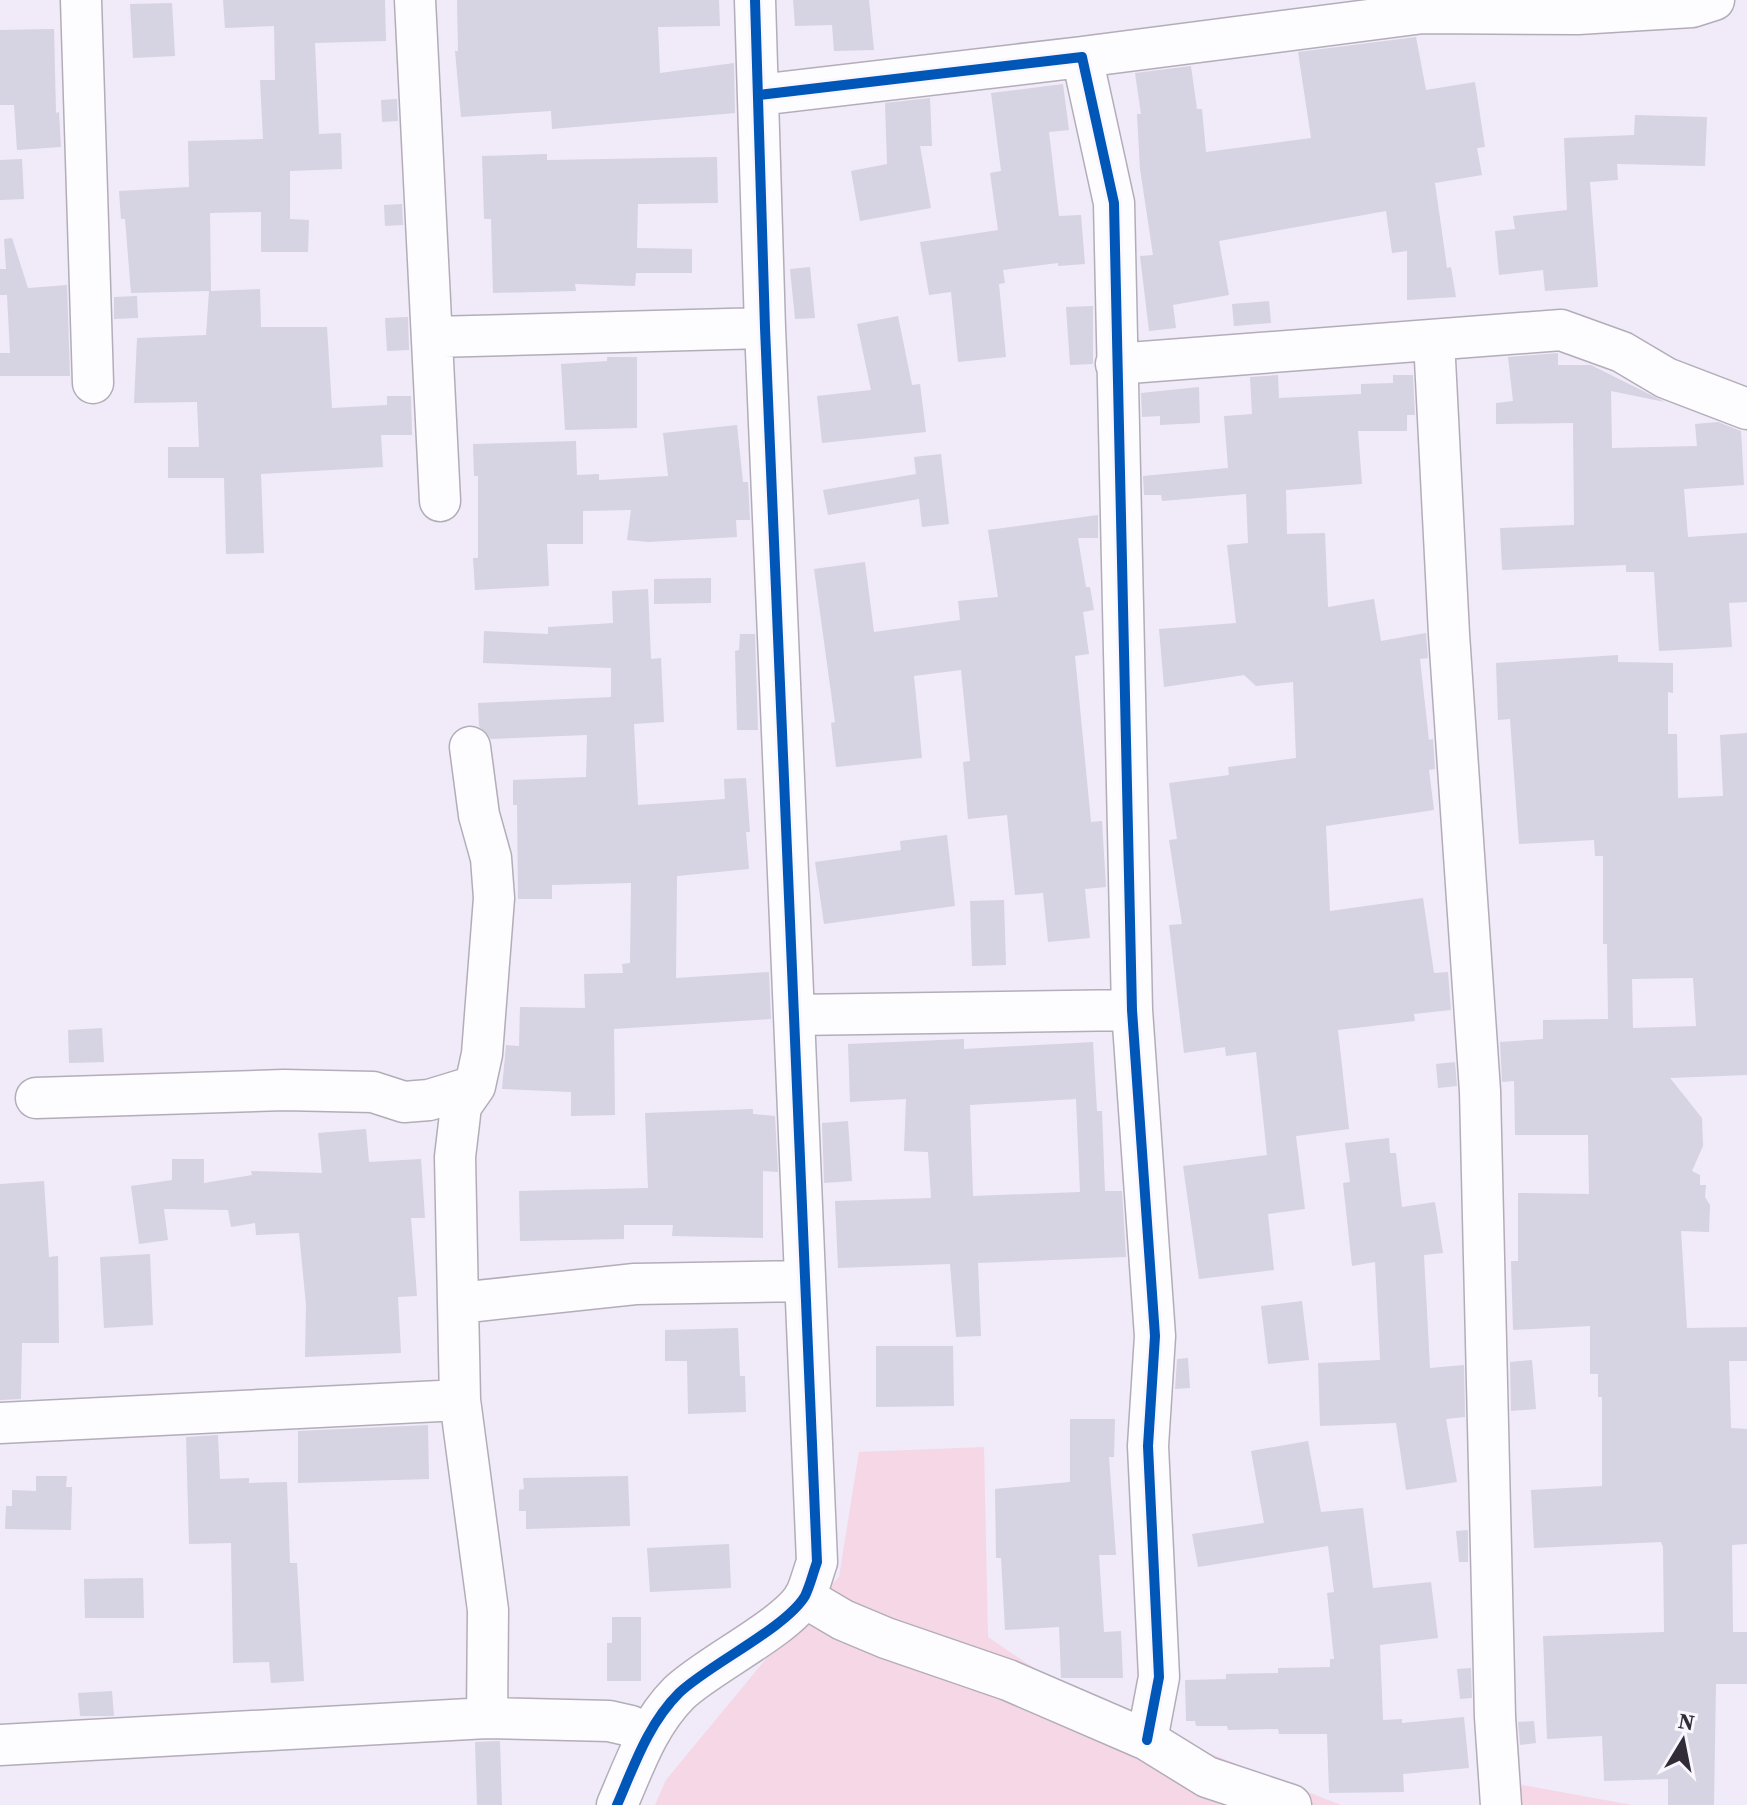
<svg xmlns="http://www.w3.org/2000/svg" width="1747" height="1805" font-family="'Source Serif 4',serif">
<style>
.green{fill:#f5d7e5}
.building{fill:#d6d3e2;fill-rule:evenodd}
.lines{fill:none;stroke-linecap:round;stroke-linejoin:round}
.minor-casing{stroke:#b3adb9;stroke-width:43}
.minor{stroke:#fdfcfe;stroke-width:40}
.cycleway-casing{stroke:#f9f6fd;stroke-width:15}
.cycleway{stroke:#0057b8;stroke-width:10}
</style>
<rect width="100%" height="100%" fill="#f1eaf9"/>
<path class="green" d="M 984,1447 L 988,1637 L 1091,1707 L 1341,1805 L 655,1805 L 666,1780 L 794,1625 L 839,1577 L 859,1452 Z
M 1523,1785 L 1632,1805 L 1505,1805 Z"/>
<path class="building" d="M 223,0 L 385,0 L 386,41 L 315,43 L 319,134 L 341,133 L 342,169 L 290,171 L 290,219 L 309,220 L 308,252 L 261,252 L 261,212 L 210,213 L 211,291 L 260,289 L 261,327 L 327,327 L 332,408 L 387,405 L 387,396 L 411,396 L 412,435 L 381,435 L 383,467 L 261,474 L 264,553 L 226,554 L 224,478 L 168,478 L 168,447 L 199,447 L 197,402 L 134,403 L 137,338 L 206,335 L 209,291 L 131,293 L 125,219 L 121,219 L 119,191 L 189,187 L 188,141 L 263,139 L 260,80 L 275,80 L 274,26 L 225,28 Z
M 457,0 L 719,0 L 720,26 L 658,27 L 660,73 L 734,63 L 735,113 L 552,129 L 551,111 L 461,117 L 455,51 L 458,51 Z
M 793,0 L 869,0 L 874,50 L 834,51 L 832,25 L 795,26 Z
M 172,3 L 175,56 L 133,58 L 130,4 Z
M 54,29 L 56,113 L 59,112 L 61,147 L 17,150 L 14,105 L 0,105 L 0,30 Z
M 1416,37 L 1426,90 L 1475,82 L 1485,147 L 1477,148 L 1482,175 L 1435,183 L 1447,268 L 1451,267 L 1456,297 L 1407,300 L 1407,251 L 1392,253 L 1386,211 L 1219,241 L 1229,295 L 1173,305 L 1176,328 L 1149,331 L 1140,256 L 1153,255 L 1140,169 L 1137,114 L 1141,114 L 1135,73 L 1191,66 L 1197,109 L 1202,109 L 1206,152 L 1311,138 L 1298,52 Z
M 1063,84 L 1069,130 L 1049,132 L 1059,216 L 1081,215 L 1085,264 L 1058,266 L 1058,263 L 1003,270 L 1005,283 L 999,284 L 1006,357 L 958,362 L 951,292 L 929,295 L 920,242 L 998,230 L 990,173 L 1001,171 L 991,93 Z
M 930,98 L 932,146 L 920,146 L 931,208 L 860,221 L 851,171 L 887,164 L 885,103 Z
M 397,99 L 398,121 L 382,122 L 381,100 Z
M 1635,115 L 1707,117 L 1705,166 L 1617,164 L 1618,180 L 1590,182 L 1598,287 L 1545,291 L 1543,270 L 1499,275 L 1495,231 L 1515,229 L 1513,216 L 1567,210 L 1564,138 L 1634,135 Z
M 547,154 L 547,160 L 717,157 L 718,203 L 638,204 L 637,248 L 692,249 L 692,273 L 636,273 L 635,286 L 575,284 L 576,291 L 493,293 L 491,219 L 484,219 L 482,156 Z
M 22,159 L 24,199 L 0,200 L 0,160 Z
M 402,204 L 403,225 L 385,226 L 384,205 Z
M 12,238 L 28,288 L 67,285 L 70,376 L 0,376 L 0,353 L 10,353 L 7,295 L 0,295 L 0,269 L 6,269 L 4,239 Z
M 810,267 L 815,318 L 795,319 L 790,269 Z
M 137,296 L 138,318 L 114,319 L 114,297 Z
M 1269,301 L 1271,323 L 1234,326 L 1232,304 Z
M 1093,306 L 1093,364 L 1070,365 L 1066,307 Z
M 898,316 L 912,385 L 920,384 L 926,432 L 822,443 L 817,396 L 871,390 L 857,324 Z
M 408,317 L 409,350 L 387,351 L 385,318 Z
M 1558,353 L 1558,365 L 1591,365 L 1665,402 L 1611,391 L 1612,448 L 1697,446 L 1695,424 L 1718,422 L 1741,431 L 1744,485 L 1684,489 L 1688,537 L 1747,533 L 1747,602 L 1729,603 L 1732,647 L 1659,651 L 1654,572 L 1626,572 L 1626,565 L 1502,570 L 1500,528 L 1574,525 L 1573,423 L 1496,424 L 1496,403 L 1513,401 L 1508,357 Z
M 607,357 L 637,357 L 637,428 L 565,430 L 561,364 L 607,361 Z
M 1278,375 L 1279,398 L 1361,394 L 1361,384 L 1393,383 L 1393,375 L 1413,375 L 1415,415 L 1407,415 L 1407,431 L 1358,431 L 1362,484 L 1286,490 L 1287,534 L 1325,533 L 1328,607 L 1374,599 L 1381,641 L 1426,633 L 1428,658 L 1420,659 L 1429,740 L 1433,739 L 1435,769 L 1429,770 L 1434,810 L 1326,826 L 1330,911 L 1423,898 L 1434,973 L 1448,972 L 1451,1010 L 1414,1014 L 1415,1021 L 1338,1030 L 1349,1129 L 1296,1136 L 1305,1209 L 1268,1214 L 1274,1270 L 1199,1279 L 1183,1166 L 1267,1155 L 1256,1052 L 1226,1056 L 1225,1047 L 1184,1053 L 1169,925 L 1182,924 L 1169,840 L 1177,839 L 1169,783 L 1229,775 L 1228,767 L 1296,758 L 1293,682 L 1256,686 L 1244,675 L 1164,687 L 1159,629 L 1236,623 L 1227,545 L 1248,543 L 1246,494 L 1162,501 L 1161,495 L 1144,495 L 1143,476 L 1228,468 L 1224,416 L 1252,414 L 1250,377 Z
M 1199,387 L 1200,423 L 1160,425 L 1160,416 L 1142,417 L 1141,393 Z
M 737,425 L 743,482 L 748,482 L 750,520 L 736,520 L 737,537 L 649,542 L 627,540 L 631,510 L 583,511 L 583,544 L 547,544 L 549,586 L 475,590 L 473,558 L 478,558 L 478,476 L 474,476 L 473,444 L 576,441 L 577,475 L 599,474 L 599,480 L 668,476 L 663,433 Z
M 941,454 L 949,524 L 922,527 L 919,499 L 828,515 L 823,490 L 916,474 L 914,457 Z
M 1098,515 L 1098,538 L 1078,538 L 1086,587 L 1090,587 L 1094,610 L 1083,612 L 1089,654 L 1075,656 L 1091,822 L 1102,821 L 1106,887 L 1085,889 L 1090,938 L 1048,942 L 1043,893 L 1015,895 L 1007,815 L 968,819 L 963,762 L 970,761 L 961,670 L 914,676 L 922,758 L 836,767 L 831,723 L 835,722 L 814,569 L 865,562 L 874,632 L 960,620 L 958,601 L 998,597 L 988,530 Z
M 711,578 L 711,603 L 654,604 L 654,579 Z
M 648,589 L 651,659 L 661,658 L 664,722 L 634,724 L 638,805 L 725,799 L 724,779 L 746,778 L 750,832 L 746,832 L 749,869 L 677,876 L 676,978 L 769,972 L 771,1019 L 614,1029 L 615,1115 L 571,1116 L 571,1092 L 502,1089 L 506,1045 L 519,1046 L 520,1007 L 585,1008 L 584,974 L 623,973 L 622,964 L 630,963 L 631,883 L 552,885 L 552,899 L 518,899 L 517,805 L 513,805 L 513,780 L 586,777 L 587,735 L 491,739 L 479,726 L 478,703 L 611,697 L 611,668 L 483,663 L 484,631 L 548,634 L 548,627 L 613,623 L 612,591 Z
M 740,634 L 755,634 L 758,730 L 737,730 L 735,651 L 739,650 Z
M 1618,655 L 1618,662 L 1673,663 L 1673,693 L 1668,692 L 1668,734 L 1677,734 L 1678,798 L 1723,796 L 1720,735 L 1747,733 L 1747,1075 L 1670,1078 L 1702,1118 L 1703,1146 L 1692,1171 L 1700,1175 L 1700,1185 L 1706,1185 L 1705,1197 L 1710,1205 L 1709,1232 L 1681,1231 L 1687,1328 L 1747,1327 L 1747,1361 L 1729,1361 L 1731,1428 L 1747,1429 L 1747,1544 L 1732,1545 L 1733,1632 L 1747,1632 L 1747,1684 L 1716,1684 L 1714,1805 L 1668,1805 L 1668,1779 L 1604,1781 L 1602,1736 L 1547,1739 L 1543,1636 L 1664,1632 L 1663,1547 L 1661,1542 L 1534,1548 L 1531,1490 L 1602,1486 L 1602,1397 L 1598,1397 L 1598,1374 L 1590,1374 L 1590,1326 L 1513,1330 L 1511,1261 L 1518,1261 L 1518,1193 L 1589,1194 L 1588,1135 L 1515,1135 L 1514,1081 L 1502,1082 L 1500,1042 L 1543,1039 L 1543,1020 L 1608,1019 L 1607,944 L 1603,944 L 1603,856 L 1595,856 L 1594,840 L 1519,844 L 1510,719 L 1498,720 L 1496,663 ZM 1693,978 L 1696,1026 L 1633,1028 L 1632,979 Z
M 947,835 L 955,906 L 824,924 L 815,862 L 901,850 L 900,841 Z
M 1004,900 L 1006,965 L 972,966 L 970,901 Z
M 102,1028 L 104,1062 L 69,1063 L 68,1030 Z
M 964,1039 L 964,1049 L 1093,1042 L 1097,1111 L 1102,1111 L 1105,1191 L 1122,1191 L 1126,1257 L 978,1263 L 981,1336 L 956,1337 L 950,1264 L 838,1268 L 835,1201 L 931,1198 L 928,1152 L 904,1151 L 906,1099 L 850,1102 L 848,1044 ZM 1076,1099 L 1080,1192 L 973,1196 L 970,1105 Z
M 1455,1062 L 1457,1086 L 1438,1088 L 1436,1064 Z
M 753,1109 L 753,1114 L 775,1116 L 778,1172 L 763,1171 L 763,1238 L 672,1236 L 673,1225 L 624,1225 L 624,1239 L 520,1241 L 519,1191 L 648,1188 L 645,1113 Z
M 848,1121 L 852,1181 L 824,1183 L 822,1123 Z
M 366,1129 L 369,1162 L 421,1159 L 425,1218 L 411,1218 L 417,1296 L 398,1297 L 401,1353 L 305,1357 L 306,1305 L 299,1233 L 256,1235 L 255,1223 L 231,1227 L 228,1210 L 164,1209 L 168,1240 L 139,1244 L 131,1186 L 172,1180 L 172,1159 L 204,1159 L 204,1183 L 252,1175 L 251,1171 L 322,1173 L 318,1133 Z
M 1389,1138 L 1390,1153 L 1396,1153 L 1402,1207 L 1435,1202 L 1443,1253 L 1424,1255 L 1430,1368 L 1464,1365 L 1465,1417 L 1446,1419 L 1457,1482 L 1406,1490 L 1396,1423 L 1320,1426 L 1318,1363 L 1380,1360 L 1375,1262 L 1352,1266 L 1343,1183 L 1350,1182 L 1345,1143 Z
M 44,1181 L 49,1257 L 58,1256 L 59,1343 L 22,1343 L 21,1399 L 0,1400 L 0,1184 Z
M 150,1254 L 153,1325 L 104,1328 L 100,1257 Z
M 1302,1301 L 1309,1360 L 1268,1364 L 1261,1306 Z
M 738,1328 L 740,1376 L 745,1376 L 746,1412 L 688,1414 L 687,1361 L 665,1361 L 665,1330 Z
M 876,1346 L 953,1346 L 954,1406 L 876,1407 Z
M 1188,1358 L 1190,1388 L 1175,1389 L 1177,1359 Z
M 1532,1360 L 1536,1409 L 1511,1411 L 1510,1362 Z
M 1070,1419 L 1115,1419 L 1114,1457 L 1109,1457 L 1116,1555 L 1099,1555 L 1104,1632 L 1121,1631 L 1123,1678 L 1061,1678 L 1059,1627 L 1005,1630 L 1001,1558 L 996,1558 L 995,1489 L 1070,1482 Z
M 428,1425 L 429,1479 L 298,1483 L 298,1431 Z
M 218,1435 L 220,1479 L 249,1478 L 249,1483 L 287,1482 L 290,1563 L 297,1563 L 304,1681 L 271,1683 L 269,1662 L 233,1663 L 231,1543 L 189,1544 L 186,1437 Z
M 1308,1441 L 1321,1512 L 1363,1508 L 1373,1588 L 1431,1582 L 1438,1638 L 1380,1645 L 1383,1720 L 1402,1719 L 1402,1723 L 1464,1717 L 1469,1768 L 1403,1774 L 1404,1792 L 1329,1793 L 1327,1734 L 1279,1734 L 1278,1729 L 1228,1730 L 1227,1726 L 1196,1726 L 1195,1721 L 1186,1721 L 1185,1680 L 1226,1679 L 1226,1674 L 1278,1673 L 1278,1668 L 1330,1667 L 1330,1659 L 1334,1659 L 1327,1593 L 1334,1592 L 1328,1546 L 1198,1567 L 1192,1534 L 1264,1523 L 1251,1451 Z
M 36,1476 L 67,1476 L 66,1487 L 72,1487 L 71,1530 L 5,1529 L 6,1506 L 12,1506 L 12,1490 L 36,1491 Z
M 628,1476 L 630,1526 L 526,1529 L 526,1511 L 519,1511 L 519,1490 L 524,1489 L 523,1478 Z
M 1468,1530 L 1468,1562 L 1459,1562 L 1456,1531 Z
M 729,1544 L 731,1588 L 650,1592 L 647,1548 Z
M 143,1578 L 144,1618 L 85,1618 L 84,1579 Z
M 612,1617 L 641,1617 L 641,1681 L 607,1681 L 607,1643 L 612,1643 Z
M 1471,1668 L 1472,1698 L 1460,1699 L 1457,1669 Z
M 112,1691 L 114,1716 L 80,1716 L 78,1693 Z
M 1534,1721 L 1536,1743 L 1520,1745 L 1518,1722 Z
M 500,1741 L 502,1805 L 477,1805 L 475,1742 Z"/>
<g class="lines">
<g class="minor-casing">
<path id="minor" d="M 81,0 L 93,383
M 415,0 L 440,501
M 1082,57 L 1423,13 L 1578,14 L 1692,7 L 1714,0
M 759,95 L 1082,57 L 1114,203 L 1132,1010 L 1155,1336 L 1148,1446 L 1159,1677 L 1147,1740
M 434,337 L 765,328
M 1434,340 L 1449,634 L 1480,1091 L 1495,1717 L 1501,1805
M 1116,364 L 1561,330 L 1622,352 L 1666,378 L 1747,409
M 470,747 L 479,815 L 491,858 L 494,898 L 482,1054 L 475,1086 L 461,1106 L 455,1157 L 460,1400 L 488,1610 L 487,1718
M 794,1015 L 1132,1010
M 36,1098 L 284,1090 L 373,1092 L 404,1102 L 429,1100 L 475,1086
M 459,1303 L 635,1284 L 805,1281
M 0,1423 L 460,1400
M 804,1597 L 843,1620 L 886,1638 L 1008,1680 L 1147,1740 L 1207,1777 L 1291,1805
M 0,1745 L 487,1718 L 609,1721 L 631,1726 L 645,1741
M 617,1805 C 634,1766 648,1724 679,1693 C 708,1665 786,1628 805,1596 C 810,1586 813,1573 817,1562 L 765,328 L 755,0"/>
</g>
<use href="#minor" class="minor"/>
<g class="cycleway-casing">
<path id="cycleway" d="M 759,95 L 1082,57 L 1114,203 L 1132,1010 L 1155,1336 L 1148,1446 L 1159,1677 L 1147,1740
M 617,1805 C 634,1766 648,1724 679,1693 C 708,1665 786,1628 805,1596 C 810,1586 813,1573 817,1562 L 765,328 L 755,0"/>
</g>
<use href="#cycleway" class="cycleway"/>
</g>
<g transform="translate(1683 1741) rotate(10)" stroke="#f9f6fd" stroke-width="6" paint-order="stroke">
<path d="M0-6L14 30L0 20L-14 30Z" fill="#322c39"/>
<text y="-12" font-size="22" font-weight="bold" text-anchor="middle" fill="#322c39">N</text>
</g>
</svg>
